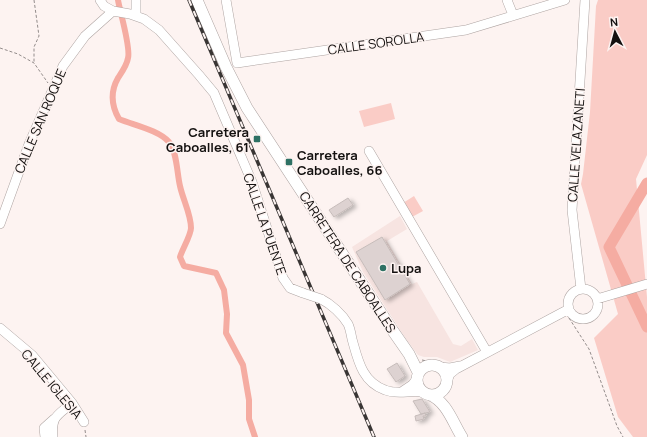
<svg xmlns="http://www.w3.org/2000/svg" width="647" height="437" font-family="Manrope,sans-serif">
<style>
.built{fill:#f7e4e1}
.green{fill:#faccc6}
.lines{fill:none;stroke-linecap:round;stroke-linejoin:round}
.canal{stroke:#f5aca2;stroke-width:6}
.river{stroke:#f5aca2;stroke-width:11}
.building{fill:#ddd2d1;stroke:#c6bcba;filter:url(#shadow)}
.minor-casing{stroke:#aea4a2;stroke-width:10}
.major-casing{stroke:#aea4a2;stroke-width:12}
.path{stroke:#938c8b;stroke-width:1;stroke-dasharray:3 2;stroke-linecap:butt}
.minor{stroke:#fff;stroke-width:9}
.major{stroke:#fff;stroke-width:11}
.rail-casing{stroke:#393534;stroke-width:3.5}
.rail{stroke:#fdf3f1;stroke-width:2;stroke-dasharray:6;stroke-linecap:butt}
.minor-bridge-casing{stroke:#aea4a2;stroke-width:10;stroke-linecap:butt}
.minor-bridge{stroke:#fff;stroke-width:9}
.poi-dot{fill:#2e7164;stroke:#fdf3f1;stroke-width:1.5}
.labels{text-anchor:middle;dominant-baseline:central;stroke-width:3;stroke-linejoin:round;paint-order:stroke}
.street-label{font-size:13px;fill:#141110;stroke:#fdf3f1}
.poi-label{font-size:13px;font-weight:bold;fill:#141110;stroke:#fdf3f1;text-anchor:start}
</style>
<defs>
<filter id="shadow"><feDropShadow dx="3.5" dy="2" stdDeviation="2" flood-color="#0004"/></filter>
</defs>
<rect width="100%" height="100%" fill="#fdf3f1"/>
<path class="built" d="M 400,216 L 407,229 L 387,241 L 412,284 L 417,282 L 453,344 L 461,346 L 472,339 L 478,350 L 450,362 L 437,357 L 424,357 L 418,355 L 406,339 L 363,272 L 352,247 Z"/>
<path class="green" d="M 598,0 L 647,0 L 647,155 L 636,179 L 647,297 L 647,437 L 633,437 L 618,417 L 594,338 L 618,314 L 581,184 L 583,174 L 590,112 L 596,6 Z
M 391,103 L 395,119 L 364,127 L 359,111 Z
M 414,196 L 423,211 L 412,217 L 403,203 Z"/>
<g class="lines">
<path class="canal" d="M 118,0 C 120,12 131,48 128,58 C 127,65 122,72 118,78 C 110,92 111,105 119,119 C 133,125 159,130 169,142 C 177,151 177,174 180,186 C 183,200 191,214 191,228 C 191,235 182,250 180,257 L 184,266 L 216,273 L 224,290 L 227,314 L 226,333 L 243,365 L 249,400 L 249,419 L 255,437"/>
<path class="river" d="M 647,183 L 609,247 L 647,327"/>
</g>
<path class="building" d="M 348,198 L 353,205 L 334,217 L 329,210 Z
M 382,237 L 410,284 L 385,300 L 356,252 Z
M 397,363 L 405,376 L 396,382 L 387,369 Z
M 422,399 L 430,412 L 421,414 L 413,401 Z
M 425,413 L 426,416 L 423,416 L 424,419 L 416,421 L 415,416 Z"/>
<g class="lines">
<g class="minor-casing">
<path id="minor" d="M 100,0 L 104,6 L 113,11 L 130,14 L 144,19 L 159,30 L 199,75 L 214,93 L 252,182 L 283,278 L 290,288 L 303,293
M 226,0 L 237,63 L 466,30 L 565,0
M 507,0 L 513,15
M 136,16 L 136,0
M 369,151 L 487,352
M 0,224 L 29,144 L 63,66 L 85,36 L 113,11
M 581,289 L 572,210 L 585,0
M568 304a15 15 0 1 1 30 0a15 15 0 1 1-30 0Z
M 321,299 C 331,304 342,314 348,324 C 350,328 351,334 352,339 C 358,360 362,382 385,390 C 397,395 410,390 422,392
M 597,299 L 647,284
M 0,328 L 32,355 L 72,403 L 84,422
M 440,367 L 450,368 L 460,366
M 447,381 L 450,374 L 456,369 L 569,309
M 403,391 L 412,385 L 416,380
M 45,437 L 44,428 L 54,419
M 53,437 C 51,416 57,416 72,403"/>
</g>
<g class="major-casing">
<path id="major" d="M 197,0 L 226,67 L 247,108 L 393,331 L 409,354 L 418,372
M417 380a15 15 0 1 1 30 0a15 15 0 1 1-30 0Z
M 430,395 C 447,402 453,423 462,437"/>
</g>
<path class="path" d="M 34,0 L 39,36 L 34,47 L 34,62
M 0,48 L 18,54 L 34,63 L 48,83
M 569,318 L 589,349 L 617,426 L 623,437
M 422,360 L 427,361
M414 379a18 18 0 1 1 36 0a18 18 0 1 1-36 0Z
M 85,430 L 86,437"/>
<use href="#minor" class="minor"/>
<use href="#major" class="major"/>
<g class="rail-casing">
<path id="rail" d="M 189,0 L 374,437"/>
</g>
<use href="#rail" class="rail"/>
<g class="minor-bridge-casing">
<path id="minor-bridge" d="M 303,293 L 321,299"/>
</g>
<use href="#minor-bridge" class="minor-bridge"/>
</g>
<g class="poi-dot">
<rect x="253" y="135" width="8" height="8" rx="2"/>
<rect x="285" y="158" width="8" height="8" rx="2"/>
<circle cx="383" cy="268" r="4"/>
</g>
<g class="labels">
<g class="street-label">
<text transform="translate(376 43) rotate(-8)">CALLE SOROLLA</text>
<text transform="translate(40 121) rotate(-67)">CALLE SAN ROQUE</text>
<text transform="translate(576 145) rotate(-86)">CALLE VELAZANETI</text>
<text transform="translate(265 224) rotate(71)">CALLE LA PUENTE</text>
<text transform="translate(348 262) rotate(57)">CARRETERA DE CABOALLES</text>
<text transform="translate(52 384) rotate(50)">CALLE IGLESIA</text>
</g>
<g class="poi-label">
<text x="249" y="132" text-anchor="end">Carretera<tspan x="249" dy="15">Caboalles, 61</tspan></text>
<text x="297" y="155">Carretera<tspan x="297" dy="15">Caboalles, 66</tspan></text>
<text x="391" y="268">Lupa</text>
</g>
</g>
<g transform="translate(615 32) rotate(354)" stroke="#fdf3f1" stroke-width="3" paint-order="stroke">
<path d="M0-3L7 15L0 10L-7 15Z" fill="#141110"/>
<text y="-6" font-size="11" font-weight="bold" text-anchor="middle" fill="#141110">N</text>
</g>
</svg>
